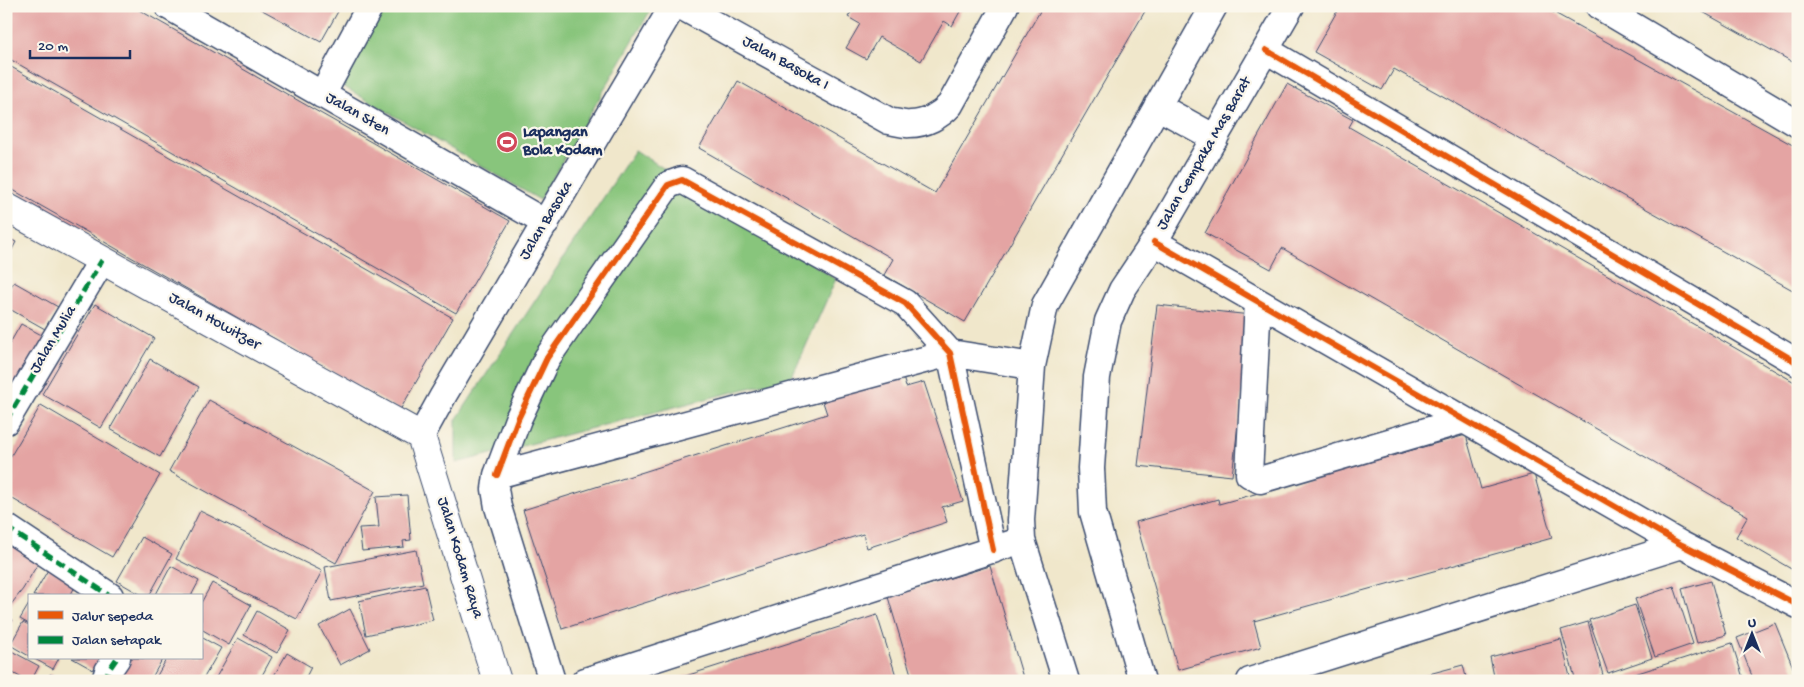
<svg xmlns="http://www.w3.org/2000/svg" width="1804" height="687" font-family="'Gochi Hand',sans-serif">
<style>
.garden{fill:#88c57c;stroke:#527a6d}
.building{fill:#e4a4a3}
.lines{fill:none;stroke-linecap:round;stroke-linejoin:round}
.street-casing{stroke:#3b4b6e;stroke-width:29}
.secondary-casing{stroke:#3b4b6e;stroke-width:30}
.street{stroke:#fff;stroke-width:26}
.secondary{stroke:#fff;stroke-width:28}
.quiet{stroke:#00873e;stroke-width:5;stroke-dasharray:10 5;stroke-linecap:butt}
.cycleway-casing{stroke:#fbf7ec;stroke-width:9}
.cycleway{stroke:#e8590c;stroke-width:6}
.labels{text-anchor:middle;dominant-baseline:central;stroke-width:4.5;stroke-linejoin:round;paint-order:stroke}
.street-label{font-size:16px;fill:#1b2f5e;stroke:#fbf7ec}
.poi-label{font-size:16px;font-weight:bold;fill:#1b2f5e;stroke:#fbf7ec;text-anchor:start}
</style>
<rect width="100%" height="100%" fill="#fbf7ec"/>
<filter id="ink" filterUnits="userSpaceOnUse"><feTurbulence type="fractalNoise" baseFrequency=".02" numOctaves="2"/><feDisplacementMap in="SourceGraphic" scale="10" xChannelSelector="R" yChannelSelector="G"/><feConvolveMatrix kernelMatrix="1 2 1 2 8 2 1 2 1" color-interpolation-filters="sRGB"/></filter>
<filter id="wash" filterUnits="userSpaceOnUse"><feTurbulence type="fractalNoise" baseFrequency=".0096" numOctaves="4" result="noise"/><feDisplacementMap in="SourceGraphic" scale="20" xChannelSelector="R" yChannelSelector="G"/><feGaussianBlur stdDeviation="1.12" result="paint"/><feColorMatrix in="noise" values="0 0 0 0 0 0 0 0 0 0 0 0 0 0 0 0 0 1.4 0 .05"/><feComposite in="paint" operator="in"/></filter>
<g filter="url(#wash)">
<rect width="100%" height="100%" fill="#f0e7cb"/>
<path class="garden" d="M 384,6 L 653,6 L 540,200 L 339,84 Z
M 635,150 L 836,279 L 792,377 L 456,463 L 456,420 Z"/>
<g id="blocks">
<path class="building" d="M 6,6 L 132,6 L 510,221 L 456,313 L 6,57 Z
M 255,6 L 341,6 L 321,42 Z
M 855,6 L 963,6 L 952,26 L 944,21 L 921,61 L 879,37 L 866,59 L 846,48 L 860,24 L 848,17 Z
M 1043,6 L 1148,6 L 965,322 L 884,275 L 893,259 L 699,148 L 738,81 L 935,193 Z
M 1340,6 L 1542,6 L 1798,148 L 1798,293 L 1394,69 L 1382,90 L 1314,52 Z
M 1692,6 L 1798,6 L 1798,65 Z
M 6,64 L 453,318 L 400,410 L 6,186 Z
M 1287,84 L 1353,120 L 1349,127 L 1798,384 L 1798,561 L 1793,570 L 1736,537 L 1748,516 L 1282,248 L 1271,269 L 1205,233 Z
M 6,237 L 16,242 L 6,261 Z
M 14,282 L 58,307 L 45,329 L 6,307 L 6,294 Z
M 95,304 L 154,338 L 101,428 L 42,394 Z
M 1157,305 L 1251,315 L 1232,476 L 1138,466 Z
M 21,324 L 49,339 L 6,415 L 6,350 Z
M 150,359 L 199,387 L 160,457 L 110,429 Z
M 901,371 L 906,387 L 924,382 L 963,501 L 942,507 L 947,522 L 867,548 L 863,534 L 562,629 L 523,510 L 827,414 L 821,396 Z
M 209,400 L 375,491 L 336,563 L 169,471 Z
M 41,405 L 160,475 L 112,557 L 6,495 L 6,464 Z
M 1466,435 L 1481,489 L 1534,474 L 1552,538 L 1254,621 L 1261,647 L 1178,670 L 1136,522 L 1218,499 L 1219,504 Z
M 407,495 L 411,540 L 403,541 L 404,547 L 362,551 L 359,528 L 379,527 L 376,497 Z
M 200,511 L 322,571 L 297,619 L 176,559 Z
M 6,536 L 43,555 L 23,589 L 6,611 Z
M 142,537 L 172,554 L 149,596 L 143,596 L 117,581 Z
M 416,550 L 423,583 L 331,601 L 325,567 Z
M 53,561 L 80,577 L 70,596 L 33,596 Z
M 171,566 L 199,581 L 191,596 L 155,596 Z
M 990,566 L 1024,681 L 913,681 L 888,597 Z
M 1711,581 L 1726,635 L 1697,643 L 1682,589 Z
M 212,583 L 251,605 L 229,645 L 201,629 L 201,603 Z
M 425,586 L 433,620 L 366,635 L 359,601 Z
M 1674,586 L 1693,644 L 1655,657 L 1635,599 Z
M 29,604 L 29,624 L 20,619 Z
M 1635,605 L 1652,658 L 1608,673 L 1589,620 Z
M 350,609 L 370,649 L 340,665 L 319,626 Z
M 257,611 L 290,630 L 277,653 L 244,635 Z
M 6,615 L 13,620 L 6,631 Z
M 877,615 L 897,679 L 890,681 L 670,681 Z
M 23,622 L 29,625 L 29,656 L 10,645 Z
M 1588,622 L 1603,675 L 1583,681 L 1576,681 L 1561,630 Z
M 1775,623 L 1795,672 L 1774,681 L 1754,681 L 1737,638 Z
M 201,637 L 221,648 L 202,681 L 154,681 L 167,658 L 201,658 Z
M 238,638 L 272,657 L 259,681 L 214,681 Z
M 1561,639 L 1571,681 L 1495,681 L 1490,657 Z
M 1732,643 L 1744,681 L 1616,681 L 1616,680 Z
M 6,648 L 39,666 L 31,681 L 27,681 L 6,669 Z
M 287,653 L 311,667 L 304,681 L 271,681 Z
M 33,658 L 59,658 L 53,669 Z
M 72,658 L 105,658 L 97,672 Z
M 125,658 L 163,658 L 150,681 L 122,681 L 115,677 Z
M 1463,665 L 1467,681 L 1406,681 L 1406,680 Z
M 50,674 L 64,681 L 46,681 Z"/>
</g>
</g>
<g filter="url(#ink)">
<use href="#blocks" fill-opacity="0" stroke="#3b4b6e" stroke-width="1"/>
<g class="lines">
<g class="street-casing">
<path id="street" d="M 168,6 L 546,223
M 681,6 L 889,121 C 896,122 903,125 910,124 C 925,124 940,116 950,105 L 1005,6
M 1599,6 L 1798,124
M 1266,50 L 1798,363
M 322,95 L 370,6
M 1157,106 L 1215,138
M 1154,242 L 1682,545 L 1798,605
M 1258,302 L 1249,474 L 1260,480 L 1464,420
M 6,421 L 102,260
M 421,436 L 443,396 L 673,6
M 497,475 L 518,419 L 547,358 L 668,185 L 682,180 L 905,303 L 950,353 L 993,550
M 6,527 L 110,596
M 105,681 L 108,671 L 117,658
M 552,681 L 498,507 L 495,489 L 497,475 L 950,353 L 1032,366
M 585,681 L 1010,544
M 1066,681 L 1022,540 L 1021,520 L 1032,366 L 1045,305 L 1214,6
M 1142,681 L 1093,512 L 1091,468 L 1097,377 L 1108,321 L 1122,290 L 1154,242 L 1291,6
M 1250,681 L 1682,545"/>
</g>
<g class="secondary-casing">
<path id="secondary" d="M 6,207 L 421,436 L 497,681"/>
</g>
<use href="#street" class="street"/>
<use href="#secondary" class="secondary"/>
<path class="quiet" d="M 6,421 L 102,260
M 6,527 L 110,596
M 105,681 L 108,671 L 117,658"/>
<g class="cycleway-casing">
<path id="cycleway" d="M 1266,50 L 1798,363
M 1154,242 L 1682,545 L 1798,605
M 497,475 L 518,419 L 547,358 L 668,185 L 682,180 L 905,303 L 950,353 L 993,550"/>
</g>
<use href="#cycleway" class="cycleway"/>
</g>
</g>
<defs>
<g id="stadium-disc" transform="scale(1.125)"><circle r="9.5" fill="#d1495b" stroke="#fbf7ec"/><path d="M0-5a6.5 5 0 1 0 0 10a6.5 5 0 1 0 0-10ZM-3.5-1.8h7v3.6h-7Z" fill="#fff"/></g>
</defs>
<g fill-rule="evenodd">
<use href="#stadium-disc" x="507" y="142"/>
</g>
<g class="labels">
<g class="street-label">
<text transform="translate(785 64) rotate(29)">Jalan Basoka I</text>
<text transform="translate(357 115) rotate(30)">Jalan Sten</text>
<text transform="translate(1205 154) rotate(-60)">Jalan Cempaka Mas Barat</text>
<text transform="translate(547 221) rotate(-59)">Jalan Basoka</text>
<text transform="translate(214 322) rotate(29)">Jalan Howitzer</text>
<text transform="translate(54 340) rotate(-59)">Jalan Mulia</text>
<text transform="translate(459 558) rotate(73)">Jalan Kodam Raya</text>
</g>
<g class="poi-label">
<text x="523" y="133">Lapangan<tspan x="523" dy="18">Bola Kodam</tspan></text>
</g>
</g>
<rect width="1804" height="687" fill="none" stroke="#fbf7ec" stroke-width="25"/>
<rect x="28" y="594" width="175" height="65" fill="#fbf7ec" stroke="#a1a7b3"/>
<rect x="38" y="611" width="25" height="8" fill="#e8590c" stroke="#a1a7b3"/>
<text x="72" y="620" font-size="15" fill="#1b2f5e">Jalur sepeda</text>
<rect x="38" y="636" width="25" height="8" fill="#00873e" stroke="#a1a7b3"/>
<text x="72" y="644" font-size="15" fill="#1b2f5e">Jalan setapak</text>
<g transform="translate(1752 634)" stroke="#fbf7ec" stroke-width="4" paint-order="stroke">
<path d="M0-4L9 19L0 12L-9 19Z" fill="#1b2f5e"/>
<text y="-8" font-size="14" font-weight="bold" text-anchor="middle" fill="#1b2f5e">U</text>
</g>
<path d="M30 50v8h100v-8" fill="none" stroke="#1b2f5e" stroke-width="2.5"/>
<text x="38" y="50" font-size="15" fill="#1b2f5e" stroke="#fbf7ec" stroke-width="4" paint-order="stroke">20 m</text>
</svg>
